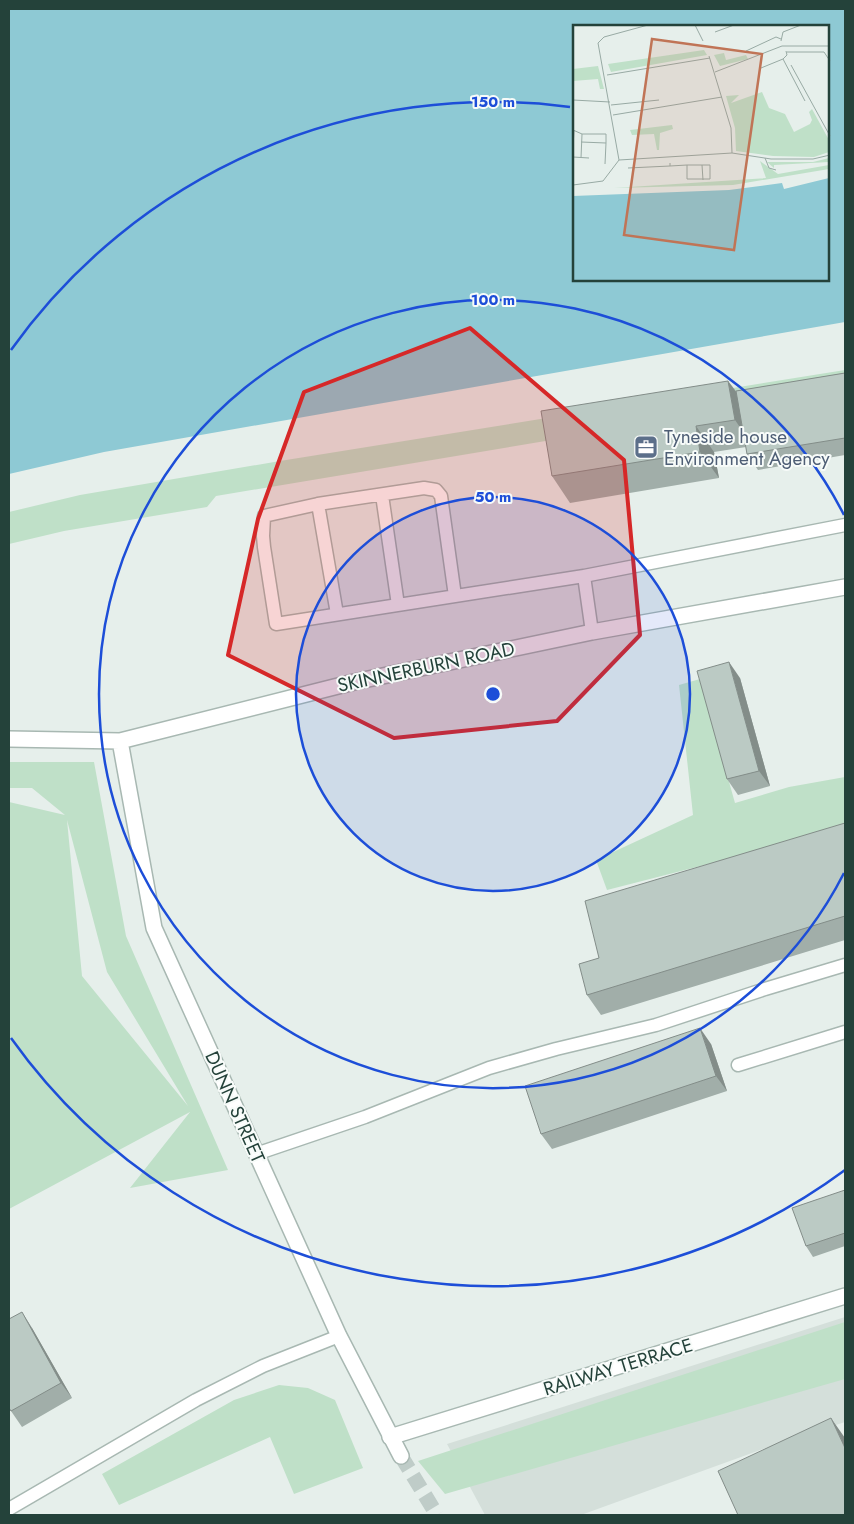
<svg xmlns="http://www.w3.org/2000/svg" width="854" height="1524" font-family="Jost,sans-serif">
<style>
.built{fill:#d4dfda}
.green{fill:#bfe0c8;fill-rule:evenodd}
.water{fill:#8ec9d4;fill-rule:evenodd}
.lines{fill:none;stroke-linecap:round;stroke-linejoin:round}
.tertiary-tunnel{stroke:#bfccc8;stroke-width:15;stroke-dasharray:15 8;stroke-linecap:butt}
.service-casing{stroke:#a8b8b2;stroke-width:15}
.minor-casing{stroke:#a8b8b2;stroke-width:18}
.tertiary-casing{stroke:#a8b8b2;stroke-width:18}
.service{stroke:#fff;stroke-width:12}
.minor{stroke:#fff;stroke-width:15}
.tertiary{stroke:#fff;stroke-width:15}
.wall{fill:#a1aea9}
.shaded-wall{fill:#838d89}
.building{fill:#bbcac4;stroke:#838d89}
.marked{fill:#d62828;fill-opacity:0.2;stroke:#d62828;stroke-width:4;stroke-linejoin:round}
.ring{fill:none;stroke:#1d4ed8;stroke-width:2.5}
.labels{text-anchor:middle;dominant-baseline:central;stroke-width:4;stroke-linejoin:round;paint-order:stroke}
.service-label{font-size:19px;fill:#4e5e75;stroke:#f7fbf9;text-anchor:start}
.street-label{font-size:19px;fill:#24423a;stroke:#f7fbf9}
.inset-road{fill:none;stroke:#98aaa4;stroke-width:1}
.view{fill:#c07456;fill-opacity:0.15;stroke:#c07456;stroke-width:2.5}
.inset-edge{fill:none;stroke:#24423a;stroke-width:2.5}
.centre{fill:#1d4ed8;stroke:#f7fbf9;stroke-width:2.5}
.ring-label{font-size:15px;text-anchor:middle;font-weight:bold;fill:#1d4ed8;stroke:#f7fbf9;stroke-width:4;stroke-linejoin:round;paint-order:stroke}
</style>
<rect width="100%" height="100%" fill="#e6efeb"/>
<path class="built" d="M 845,1317 L 845,1422 L 763,1449 L 581,1515 L 485,1515 L 447,1444 Z"/>
<path class="green" d="M 845,370 L 845,391 L 216,496 L 207,507 L 64,531 L 9,544 L 9,512 L 80,495 L 280,461 Z
M 700,679 L 735,803 L 789,787 L 845,777 L 845,829 L 607,890 L 596,860 L 693,815 L 679,685 Z
M 9,762 L 94,762 L 126,936 L 228,1170 L 130,1188 L 190,1112 L 9,1209 L 9,802 L 65,815 L 32,788 L 9,788 ZM 67,820 L 107,972 L 188,1106 L 82,976 Z
M 845,1322 L 845,1379 L 445,1494 L 418,1461 Z
M 279,1385 L 308,1388 L 335,1400 L 363,1468 L 294,1494 L 270,1437 L 119,1505 L 102,1474 L 234,1400 Z"/>
<path class="water" d="M 9,9 L 845,9 L 845,322 L 104,452 L 9,474 ZM 574,26 L 828,26 L 828,280 L 574,280 Z"/>
<g class="lines">
<path class="tertiary-tunnel" d="M 401,1456 L 437,1515"/>
<g class="service-casing">
<path id="service" d="M 382,495 L 398,605
M 318,504 L 337,614
M 455,596 L 441,496 L 436,490 L 424,488 L 318,504 L 264,516 L 263,536 L 264,547 L 276,624 L 584,576
M 592,632 L 584,576 L 845,525
M 738,1065 L 845,1032
M 256,1154 L 365,1117 L 489,1068 L 556,1049 L 656,1025 L 765,989 L 845,965
M 9,1509 L 196,1400 L 263,1366 L 339,1336"/>
</g>
<g class="minor-casing">
<path id="minor" d="M 390,1437 L 845,1296"/>
</g>
<g class="tertiary-casing">
<path id="tertiary" d="M 9,739 L 120,741 L 354,682 L 592,632 L 845,587
M 120,741 L 154,928 L 339,1336 L 401,1456"/>
</g>
<use href="#service" class="service"/>
<use href="#minor" class="minor"/>
<use href="#tertiary" class="tertiary"/>
</g>
<path class="wall" d="M 845,373 L 845,455 L 758,470 L 747,454 L 746,447 L 714,452 L 719,478 L 570,503 L 552,476 L 728,381 L 736,391 Z
M 740,678 L 770,786 L 738,795 L 727,779 Z
M 845,823 L 845,940 L 601,1015 L 587,995 L 599,958 Z
M 711,1044 L 727,1091 L 552,1149 L 541,1134 Z
M 845,1190 L 845,1246 L 813,1257 L 806,1246 Z
M 32,1328 L 72,1398 L 22,1427 L 11,1411 Z"/>
<path class="shaded-wall" d="M 728,381 L 747,407 L 753,446 L 735,420 Z
M 696,426 L 714,452 L 719,478 L 700,452 Z
M 729,662 L 740,678 L 770,786 L 759,771 Z
M 700,1028 L 711,1044 L 727,1091 L 716,1076 Z
M 22,1312 L 32,1328 L 72,1398 L 61,1383 Z
M 831,1418 L 845,1438 L 845,1448 Z"/>
<path class="building" d="M 845,373 L 845,438 L 747,454 L 736,391 Z
M 728,381 L 735,420 L 696,426 L 700,452 L 552,476 L 541,411 Z
M 729,662 L 759,771 L 727,779 L 697,671 Z
M 845,823 L 845,916 L 587,995 L 579,964 L 599,958 L 585,901 Z
M 700,1028 L 716,1076 L 541,1134 L 525,1086 Z
M 845,1190 L 845,1233 L 806,1246 L 792,1208 Z
M 22,1312 L 61,1383 L 11,1411 L 9,1408 L 9,1319 Z
M 831,1418 L 845,1448 L 845,1515 L 738,1515 L 718,1471 Z"/>
<path class="marked" d="M 470,328 L 624,460 L 640,635 L 557,721 L 394,738 L 228,655 L 258,519 L 304,392 Z"/>
<circle cx="493" cy="694" r="197" fill="#1d4ed8" fill-opacity=".12"/>
<g class="ring">
<circle cx="493" cy="694" r="197"/>
<path d="M844 873A394 394 0 1 1 844 515"/>
<path d="M845 1170A592 592 0 0 1 11 1038M11 350A592 592 0 0 1 570 107"/>
</g>
<defs>
<g id="office-square" transform="scale(1.25)"><rect x="-9" y="-9" width="18" height="18" rx="4" fill="#5c6f8a" stroke="#f7fbf9"/><path d="M-6-3h4V-5.5h4V-3h4V5H-6ZM-1-4.5V-3h2v-1.5ZM-6 0V1H6V0Z" fill="#fff"/></g>
</defs>
<g fill-rule="evenodd">
<use href="#office-square" x="646" y="447"/>
</g>
<g class="labels">
<g class="service-label">
<text x="664" y="436">Tyneside house<tspan x="664" dy="22">Environment Agency</tspan></text>
</g>
<g class="street-label">
<text transform="translate(426 667) rotate(-12)">SKINNERBURN ROAD</text>
<text transform="translate(235 1107) rotate(66)">DUNN STREET</text>
<text transform="translate(618 1367) rotate(-17)">RAILWAY TERRACE</text>
</g>
</g>
<g transform="translate(573 25)">
<rect width="256" height="256" fill="#e6efeb"/>
<path d="M 131,25 L 134,30 L 38,47 L 35,39 ZM 151,28 L 153,35 L 173,30 L 175,34 L 147,41 L 141,30 ZM 25,41 L 31,64 L 27,64 L 25,54 L 0,56 L 0,44 ZM 189,67 L 196,83 L 212,89 L 221,107 L 237,99 L 239,95 L 236,87 L 239,84 L 256,115 L 256,127 L 241,132 L 200,131 L 163,126 L 162,103 L 153,71 L 166,70 L 158,78 ZM 99,100 L 100,104 L 87,108 L 86,125 L 84,125 L 81,109 L 59,110 L 57,105 ZM 256,133 L 256,137 L 201,140 L 201,143 L 194,137 L 240,137 ZM 187,136 L 205,149 L 256,140 L 256,144 L 160,160 L 41,163 L 193,153 Z" fill="#bfe0c8"/>
<path d="M 256,153 L 256,256 L 0,256 L 0,171 L 156,165 L 209,158 L 211,164 Z" fill="#8ec9d4"/>
<path class="inset-road" d="M 122,0 L 130,16M 142,7 L 161,0M 208,16 L 210,7 L 228,0M 173,26 L 203,12 L 208,14M 214,27 L 251,27 L 257,36M 136,31 L 158,103 L 159,128M 210,34 L 232,76M 218,40 L 257,111M 188,43 L 210,34 L 214,30 L 213,26M 142,47 L 209,21 L 257,21M 34,50 L 137,33M 0,75 L 37,77M 38,80 L 86,75M 40,90 L 149,72M 0,105 L 9,109 L 8,133M 9,109 L 33,109 L 33,118M 8,117 L 33,118 L 32,139M 0,122 L 1,105M 0,132 L 16,133M 192,133 L 196,143 L 203,145M 46,135 L 159,128 L 198,134 L 240,134 L 257,130M 129,140 L 130,155M 97,141 L 114,140 L 137,140 L 137,154 L 114,154 L 114,140M 55,143 L 97,141 L 97,138M 0,160 L 30,156 L 46,135 L 25,18 L 31,12 L 75,0"/>
<path class="view" d="M 79,14 L 189,29 L 161,225 L 51,210 Z"/>
<rect width="256" height="256" class="inset-edge"/>
</g>
<circle cx="493" cy="694" r="8" class="centre"/>
<g class="ring-label">
<text x="493" y="107">150 m</text>
<text x="493" y="305">100 m</text>
<text x="493" y="502">50 m</text>
</g>
<rect width="854" height="1524" fill="none" stroke="#24423a" stroke-width="20"/>
</svg>
